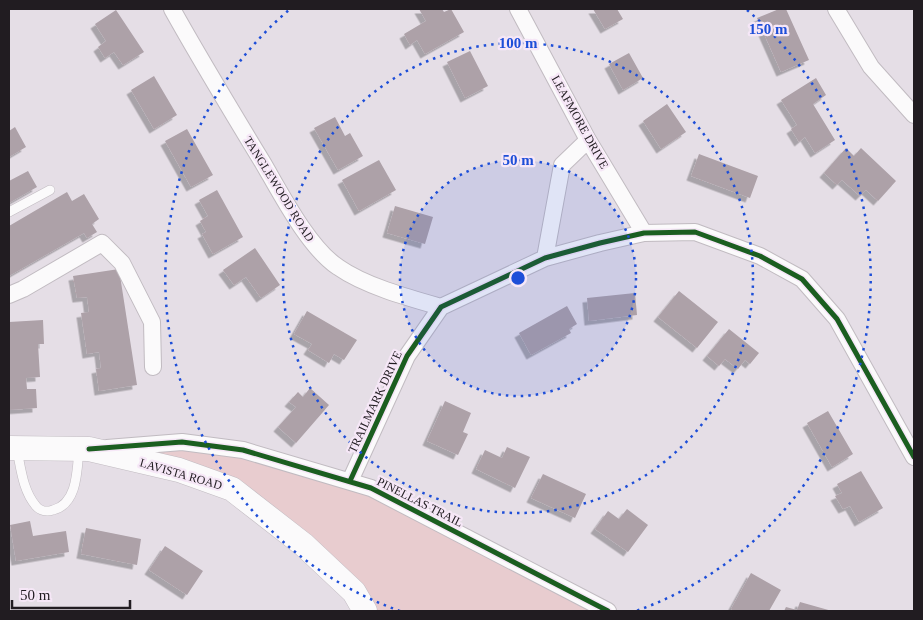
<svg xmlns="http://www.w3.org/2000/svg" width="923" height="620" font-family="'Times New Roman',serif">
<style>
.green{fill:#e8cccf}
.building{fill:#ada1a8;filter:url(#shadow)}
.lines{fill:none;stroke-linecap:round;stroke-linejoin:round}
.service-casing{stroke:#c1bbc1;stroke-width:10}
.minor-casing{stroke:#c1bbc1;stroke-width:18}
.secondary-casing{stroke:#c1bbc1;stroke-width:25}
.service{stroke:#fbfafb;stroke-width:9}
.minor{stroke:#fbfafb;stroke-width:16}
.secondary{stroke:#fbfafb;stroke-width:24}
.cycleway-casing{stroke:#f6e7f7;stroke-width:8}
.cycleway{stroke:#1b5e20;stroke-width:5}
.ring{fill:none;stroke:#1d4ed8;stroke-width:2.5;stroke-dasharray:2.5 5}
.labels{text-anchor:middle;dominant-baseline:central;stroke-width:4.5;stroke-linejoin:round;paint-order:stroke}
.street-label{font-size:12px;fill:#211c21;stroke:#f6e7f7}
.centre{fill:#1d4ed8;stroke:#f6e7f7;stroke-width:2.5}
.ring-label{font-size:15px;text-anchor:middle;font-weight:bold;fill:#1d4ed8;stroke:#f6e7f7;stroke-width:4.5;stroke-linejoin:round;paint-order:stroke}
</style>
<defs>
<filter id="shadow"><feDropShadow dx="-4.5" dy="4.5" stdDeviation="0" flood-color="#0004"/></filter>
</defs>
<rect width="100%" height="100%" fill="#e5dee6"/>
<path class="green" d="M 182,442 L 350,481 L 606,611 L 365,611 L 232,489 L 89,449 Z"/>
<path class="building" d="M 419,9 L 442,9 L 444,12 L 451,9 L 464,32 L 425,54 L 417,40 L 410,45 L 404,34 L 426,21 Z
M 593,9 L 617,9 L 623,19 L 605,29 Z
M 779,9 L 786,9 L 809,60 L 781,72 L 757,18 Z
M 116,10 L 144,52 L 123,65 L 114,52 L 105,58 L 98,47 L 106,41 L 95,24 Z
M 470,51 L 488,86 L 465,98 L 447,62 Z
M 629,53 L 643,78 L 623,90 L 609,64 Z
M 154,76 L 177,115 L 154,129 L 131,90 Z
M 816,78 L 826,95 L 813,104 L 835,140 L 815,153 L 805,137 L 799,142 L 791,129 L 797,125 L 781,100 Z
M 667,104 L 686,132 L 661,149 L 643,121 Z
M 335,117 L 345,136 L 350,133 L 363,156 L 338,170 L 314,128 Z
M 15,127 L 26,147 L 9,157 L 9,131 Z
M 187,129 L 213,175 L 191,187 L 165,141 Z
M 846,148 L 854,156 L 861,148 L 896,181 L 878,201 L 866,190 L 860,196 L 842,180 L 837,185 L 824,173 Z
M 699,154 L 758,176 L 750,198 L 691,176 Z
M 379,160 L 396,190 L 359,211 L 342,180 Z
M 28,171 L 37,187 L 9,203 L 9,181 Z
M 217,190 L 243,237 L 213,254 L 202,234 L 206,232 L 200,221 L 208,216 L 199,200 Z
M 67,192 L 72,201 L 84,194 L 99,219 L 92,224 L 97,232 L 87,238 L 84,233 L 9,276 L 9,226 Z
M 395,206 L 433,217 L 425,244 L 387,233 Z
M 255,248 L 280,285 L 261,298 L 246,277 L 234,285 L 223,270 Z
M 119,269 L 137,385 L 99,391 L 96,369 L 101,368 L 99,352 L 87,354 L 81,313 L 89,312 L 87,297 L 77,298 L 73,276 Z
M 679,291 L 718,322 L 697,348 L 658,317 Z
M 635,293 L 637,315 L 589,321 L 587,298 Z
M 567,306 L 577,324 L 569,329 L 571,333 L 531,355 L 519,333 Z
M 307,311 L 357,340 L 344,360 L 334,354 L 329,363 L 308,350 L 312,344 L 294,334 Z
M 43,320 L 44,344 L 38,344 L 40,377 L 26,378 L 27,389 L 36,389 L 37,408 L 9,410 L 9,322 Z
M 729,329 L 759,353 L 750,364 L 745,360 L 738,369 L 725,359 L 719,366 L 707,356 Z
M 310,388 L 329,405 L 296,443 L 278,427 L 296,407 L 289,402 L 298,392 L 303,397 Z
M 445,401 L 471,413 L 463,432 L 468,434 L 458,455 L 427,441 Z
M 828,411 L 853,454 L 832,467 L 807,423 Z
M 507,447 L 530,457 L 515,488 L 476,469 L 485,450 L 502,458 Z
M 861,471 L 883,508 L 859,522 L 850,506 L 843,509 L 835,496 L 842,493 L 837,484 Z
M 543,474 L 586,494 L 575,518 L 531,498 Z
M 627,509 L 648,525 L 628,552 L 595,529 L 608,511 L 619,519 Z
M 30,521 L 33,536 L 66,531 L 69,552 L 16,561 L 10,525 Z
M 86,528 L 141,539 L 137,565 L 81,554 Z
M 165,546 L 203,571 L 187,595 L 149,570 Z
M 751,573 L 781,590 L 769,611 L 734,611 L 731,609 Z
M 800,602 L 832,611 L 784,611 L 786,607 L 797,610 Z"/>
<g class="lines">
<g class="service-casing">
<path id="service" d="M 9,212 L 50,190
M 17,450 C 21,469 23,491 36,506 C 40,511 47,512 53,510 C 78,504 77,469 79,449"/>
</g>
<g class="minor-casing">
<path id="minor" d="M 172,9 C 201,61 232,112 263,163 C 281,194 309,248 338,267 C 365,286 409,298 441,307
M 518,9 L 588,140 L 644,233
M 836,9 L 871,67 L 914,115
M 545,258 L 562,165 L 588,140
M 9,295 L 23,289 L 102,243 L 122,263 L 152,322 L 153,367
M 107,448 L 182,442 L 243,450 L 371,488 L 608,611
M 350,481 L 407,356 L 441,307 L 545,258 L 600,243 L 644,233 L 695,232 L 760,256 L 802,279 L 837,319 L 914,457"/>
</g>
<g class="secondary-casing">
<path id="secondary" d="M 9,448 L 89,449 L 179,470 L 232,489 L 304,545 L 354,592 L 365,611"/>
</g>
<use href="#service" class="service"/>
<use href="#minor" class="minor"/>
<use href="#secondary" class="secondary"/>
<g class="cycleway-casing">
<path id="cycleway" d="M 89,449 L 182,442 L 243,450 L 371,488 L 608,611
M 350,481 L 407,356 L 441,307 L 545,258 L 600,243 L 644,233 L 695,232 L 760,256 L 802,279 L 837,319 L 914,457"/>
</g>
<use href="#cycleway" class="cycleway"/>
</g>
<circle cx="518" cy="278" r="118" fill="#1d4ed8" fill-opacity=".12"/>
<g class="ring">
<circle cx="518" cy="278" r="118"/>
<circle cx="518" cy="278" r="235"/>
<path d="M400 611A353 353 0 0 1 289 10M747 10A353 353 0 0 1 636 611"/>
</g>
<g class="labels">
<g class="street-label">
<text transform="translate(580 122) rotate(61)">LEAFMORE DRIVE</text>
<text transform="translate(279 189) rotate(58)">TANGLEWOOD ROAD</text>
<text transform="translate(375 402) rotate(-65)">TRAILMARK DRIVE</text>
<text transform="translate(181 474) rotate(16)">LAVISTA ROAD</text>
<text transform="translate(420 502) rotate(27)">PINELLAS TRAIL</text>
</g>
</g>
<circle cx="518" cy="278" r="8" class="centre"/>
<g class="ring-label">
<text x="768" y="34">150 m</text>
<text x="518" y="48">100 m</text>
<text x="518" y="165">50 m</text>
</g>
<rect width="923" height="620" fill="none" stroke="#211c21" stroke-width="20"/>
<path d="M12 600v8h118v-8" fill="none" stroke="#211c21" stroke-width="2.5"/>
<text x="20" y="600" font-size="15" fill="#211c21" stroke="#f6e7f7" stroke-width="4" paint-order="stroke">50 m</text>
</svg>
